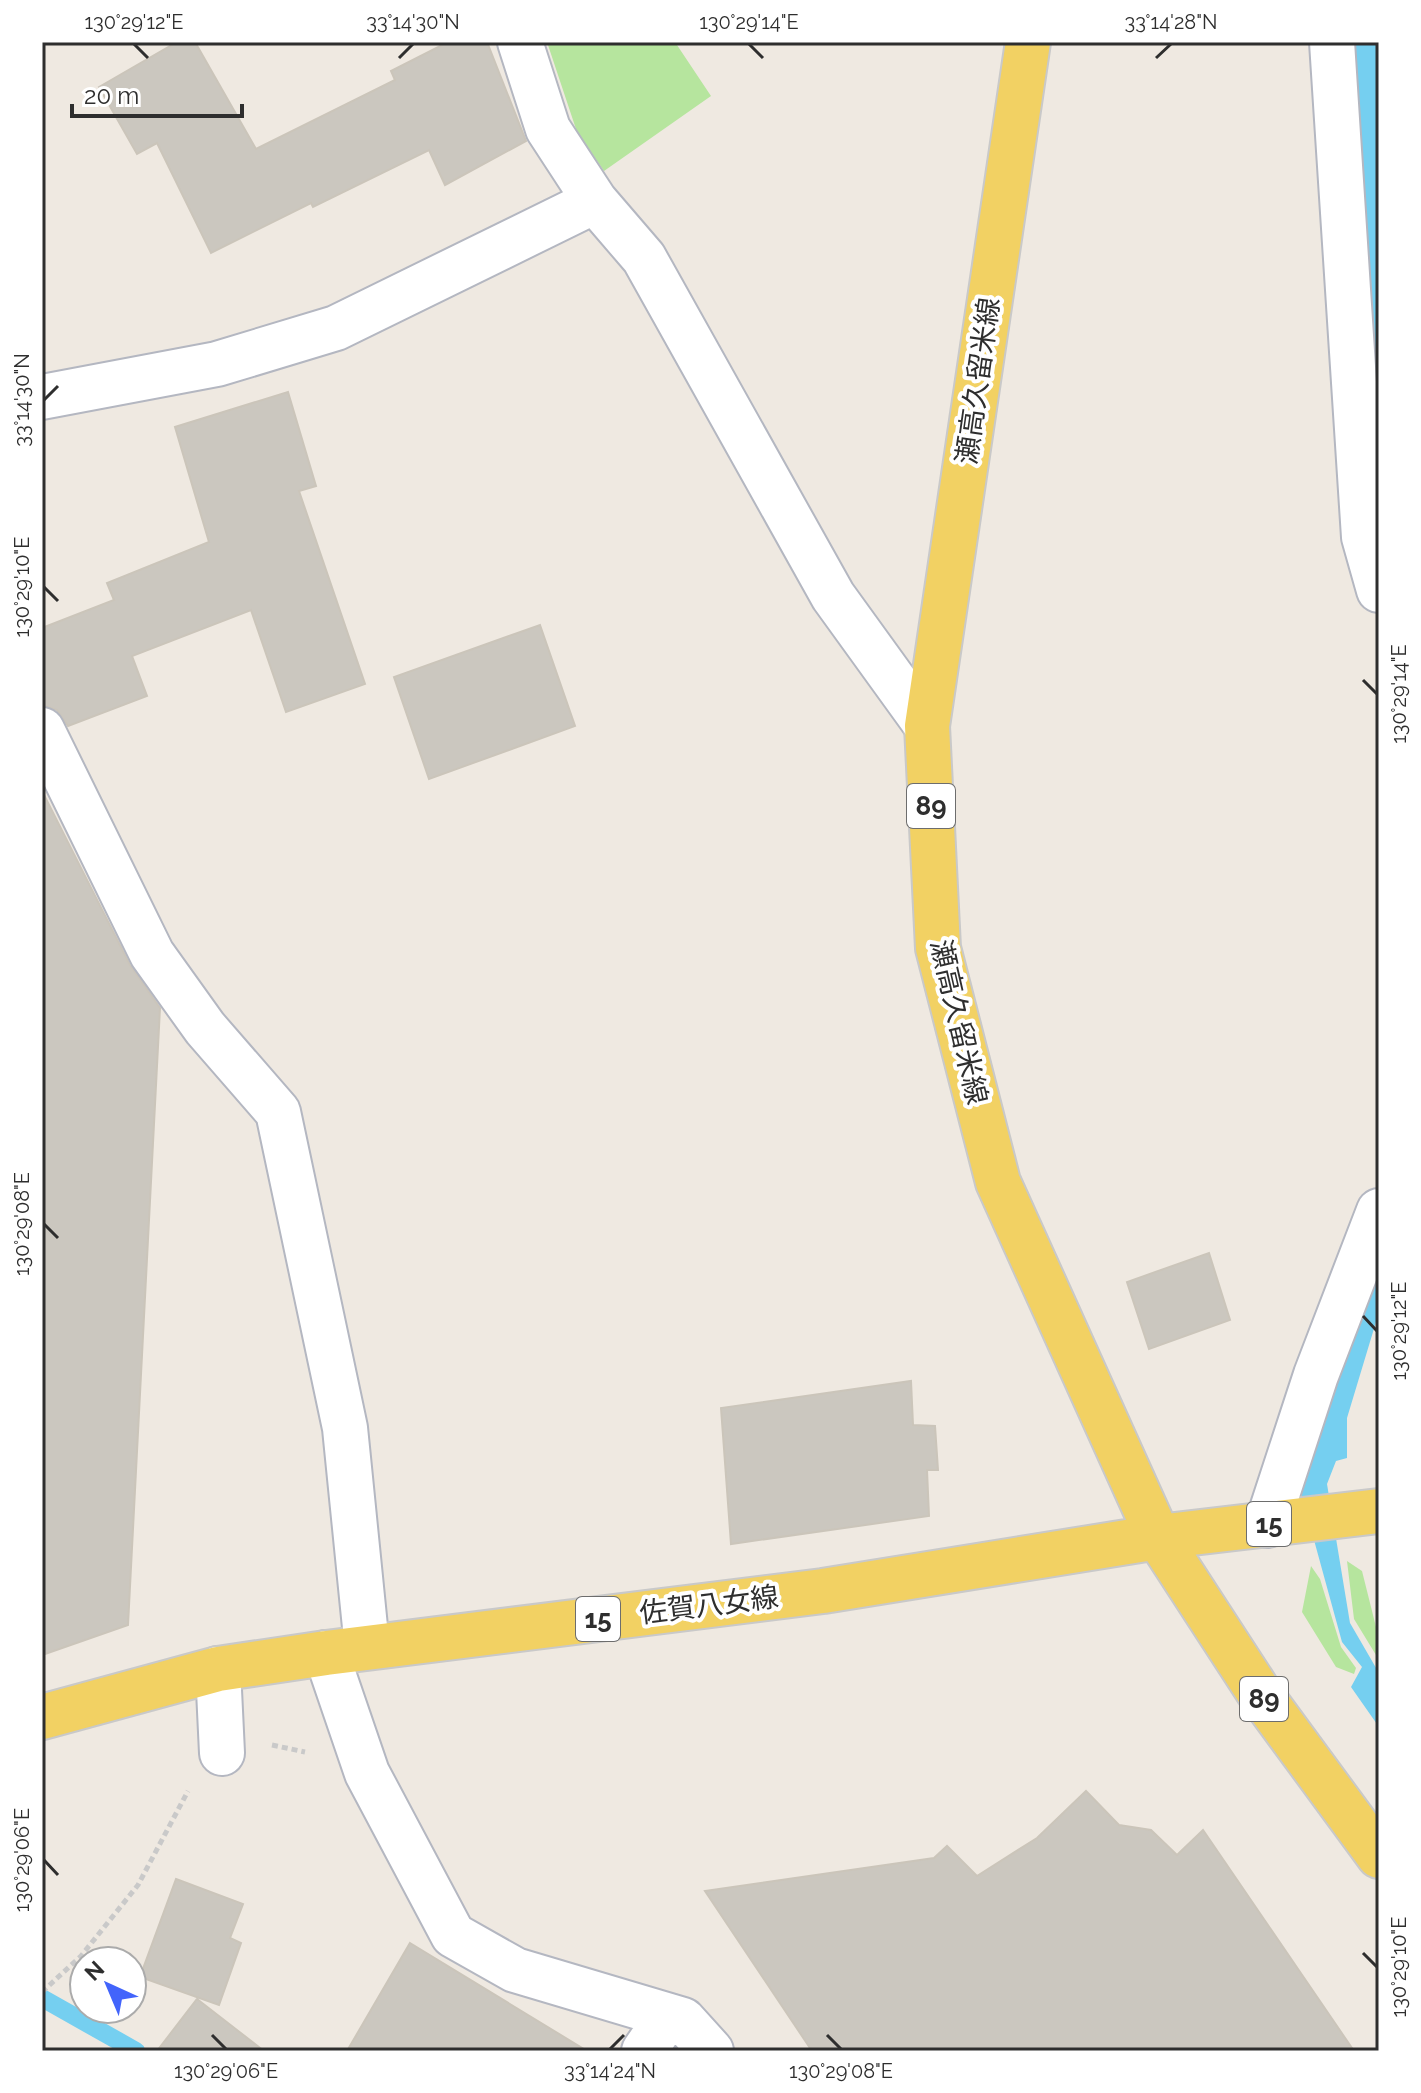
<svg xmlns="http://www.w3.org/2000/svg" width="1421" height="2093" font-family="Raleway,'Noto Sans JP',sans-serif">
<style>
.green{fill:#b6e59e}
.water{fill:#75cff0}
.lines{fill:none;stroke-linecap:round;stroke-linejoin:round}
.stream{stroke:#75cff0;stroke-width:18}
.building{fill:#cbc7bf;stroke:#cbc5ba;stroke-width:2}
.minor-casing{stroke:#b4b7c1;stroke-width:48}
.major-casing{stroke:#c9c9c9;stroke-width:48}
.path{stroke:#c9c9c9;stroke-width:5;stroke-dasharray:6 4;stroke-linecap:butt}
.minor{stroke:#fff;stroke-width:44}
.major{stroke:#f2d163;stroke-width:44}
.ticks{fill:none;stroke:#2e2e2e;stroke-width:3}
.labels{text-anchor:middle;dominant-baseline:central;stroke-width:8;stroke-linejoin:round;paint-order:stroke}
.shield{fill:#fff;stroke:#6d6d6d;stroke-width:2}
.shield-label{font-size:26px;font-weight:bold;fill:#2e2e2e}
.street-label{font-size:28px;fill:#2e2e2e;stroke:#fff}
.neatline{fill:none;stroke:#2e2e2e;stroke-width:3}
.ticks-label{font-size:20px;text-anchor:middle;fill:#2e2e2e}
</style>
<rect width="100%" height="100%" fill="#efe9e1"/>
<path class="green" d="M 547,42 L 675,42 L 711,96 L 604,171 L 577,132 Z
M 1347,1561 L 1362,1571 L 1379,1639 L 1379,1656 L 1376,1655 L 1354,1619 Z
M 1311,1566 L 1320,1579 L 1341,1647 L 1356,1668 L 1354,1674 L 1336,1667 L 1302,1612 Z"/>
<path class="water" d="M 1355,42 L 1379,42 L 1379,71 L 1376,73 L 1379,137 L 1379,431 L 1353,43 Z
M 1379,1265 L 1379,1312 L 1347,1418 L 1347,1458 L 1336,1461 L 1327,1484 L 1350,1623 L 1379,1673 L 1379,1727 L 1351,1687 L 1362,1667 L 1342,1642 L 1300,1489 L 1302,1471 Z"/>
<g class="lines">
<path class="stream" d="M 42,1998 L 136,2051"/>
</g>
<path class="building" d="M 177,42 L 195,42 L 256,149 L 395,80 L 391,71 L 448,42 L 487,42 L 526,141 L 445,185 L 429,150 L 313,207 L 311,203 L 211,253 L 157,143 L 137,154 L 99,87 Z
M 288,392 L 316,486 L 299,491 L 365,684 L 286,712 L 251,610 L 132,656 L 147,696 L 68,726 L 57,710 L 42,705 L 42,628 L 114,600 L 107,583 L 209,542 L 175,427 Z
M 540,625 L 575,726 L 429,779 L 394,677 Z
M 42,791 L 130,965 L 160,1008 L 128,1625 L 42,1655 Z
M 1209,1253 L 1230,1320 L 1149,1349 L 1127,1282 Z
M 911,1381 L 913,1425 L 935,1426 L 938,1470 L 927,1470 L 929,1516 L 731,1544 L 721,1408 Z
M 1086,1791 L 1119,1825 L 1151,1830 L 1177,1855 L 1203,1830 L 1354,2051 L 812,2051 L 705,1891 L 934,1858 L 947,1846 L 977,1876 L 1037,1838 Z
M 176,1879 L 243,1904 L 230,1938 L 241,1943 L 219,2005 L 140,1977 Z
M 410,1943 L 587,2051 L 347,2051 Z
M 197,1999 L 264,2051 L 157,2051 Z"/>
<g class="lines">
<g class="minor-casing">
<path id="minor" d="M 520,42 L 548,129 L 595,201 L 644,258 L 833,596 L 927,726
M 1332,42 L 1364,537 L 1379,590
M 42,397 L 217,364 L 336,328 L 595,201
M 42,730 L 152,954 L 205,1028 L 278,1112 L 345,1428 L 367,1647
M 1267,1525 L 1316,1375 L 1379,1211
M 326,1653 L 367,1773 L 453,1935 L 515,1970 L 683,2020 L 711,2051
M 218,1669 L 222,1753
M 644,2051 L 668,2016"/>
</g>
<g class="major-casing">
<path id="major" d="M 1028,42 L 927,726 L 938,948 L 998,1182 L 1158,1537 L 1260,1694 L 1379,1856
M 42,1717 L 218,1669 L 326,1653 L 823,1591 L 1158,1537 L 1379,1511"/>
</g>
<path class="path" d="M 272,1745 L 305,1752
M 42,1992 L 81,1956 L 138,1885 L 188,1791"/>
<use href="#minor" class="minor"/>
<use href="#major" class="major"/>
</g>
<path class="ticks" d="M 134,44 L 148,58M 749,44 L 763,58M 399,58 L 413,44M 1156,58 L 1171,44M 44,400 L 58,386M 44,587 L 58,601M 1363,680 L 1377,694M 44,1224 L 58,1238M 1363,1316 L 1377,1331M 44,1860 L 58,1875M 1363,1953 L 1377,1967M 212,2035 L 226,2049M 827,2035 L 841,2049M 610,2049 L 624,2035"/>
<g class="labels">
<g class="shield">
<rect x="907" y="784" width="48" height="44" rx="6"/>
<rect x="1247" y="1502" width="44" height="44" rx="6"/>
<rect x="576" y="1597" width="44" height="44" rx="6"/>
<rect x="1240" y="1677" width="48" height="44" rx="6"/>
</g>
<g class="shield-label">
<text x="931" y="806">89</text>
<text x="1269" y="1524">15</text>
<text x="598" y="1619">15</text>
<text x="1264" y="1699">89</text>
</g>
<g class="street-label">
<text transform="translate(978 381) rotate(-82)">瀬高久留米線</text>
<text transform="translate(959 1022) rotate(77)">瀬高久留米線</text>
<text transform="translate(709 1605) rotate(-7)">佐賀八女線</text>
</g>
</g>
<rect width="1421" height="2093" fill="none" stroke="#ffffff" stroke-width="88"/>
<g transform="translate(108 1985) rotate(316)"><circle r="38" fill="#ffffff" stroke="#ababab" stroke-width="2"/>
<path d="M0-6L14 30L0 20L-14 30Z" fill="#4264fb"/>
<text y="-12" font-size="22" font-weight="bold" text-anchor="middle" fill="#2e2e2e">N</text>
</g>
<path d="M72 104v12h170v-12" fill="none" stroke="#2e2e2e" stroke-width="4"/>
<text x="84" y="104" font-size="24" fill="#2e2e2e" stroke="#ffffff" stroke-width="6" paint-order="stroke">20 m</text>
<rect x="44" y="44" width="1333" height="2005" class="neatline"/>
<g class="ticks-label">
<text x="134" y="29">130°29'12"E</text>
<text x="413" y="29">33°14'30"N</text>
<text x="749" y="29">130°29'14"E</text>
<text x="1171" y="29">33°14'28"N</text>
<text transform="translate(22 400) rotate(-90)" y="7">33°14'30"N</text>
<text transform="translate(22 587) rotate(-90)" y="7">130°29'10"E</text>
<text transform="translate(1399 694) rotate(-90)" y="7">130°29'14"E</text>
<text transform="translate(22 1224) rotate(-90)" y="7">130°29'08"E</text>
<text transform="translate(1399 1331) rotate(-90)" y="7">130°29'12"E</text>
<text transform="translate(22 1860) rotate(-90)" y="7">130°29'06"E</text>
<text transform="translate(1399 1967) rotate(-90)" y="7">130°29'10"E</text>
<text x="226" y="2078">130°29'06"E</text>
<text x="610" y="2078">33°14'24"N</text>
<text x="841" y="2078">130°29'08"E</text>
</g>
</svg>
